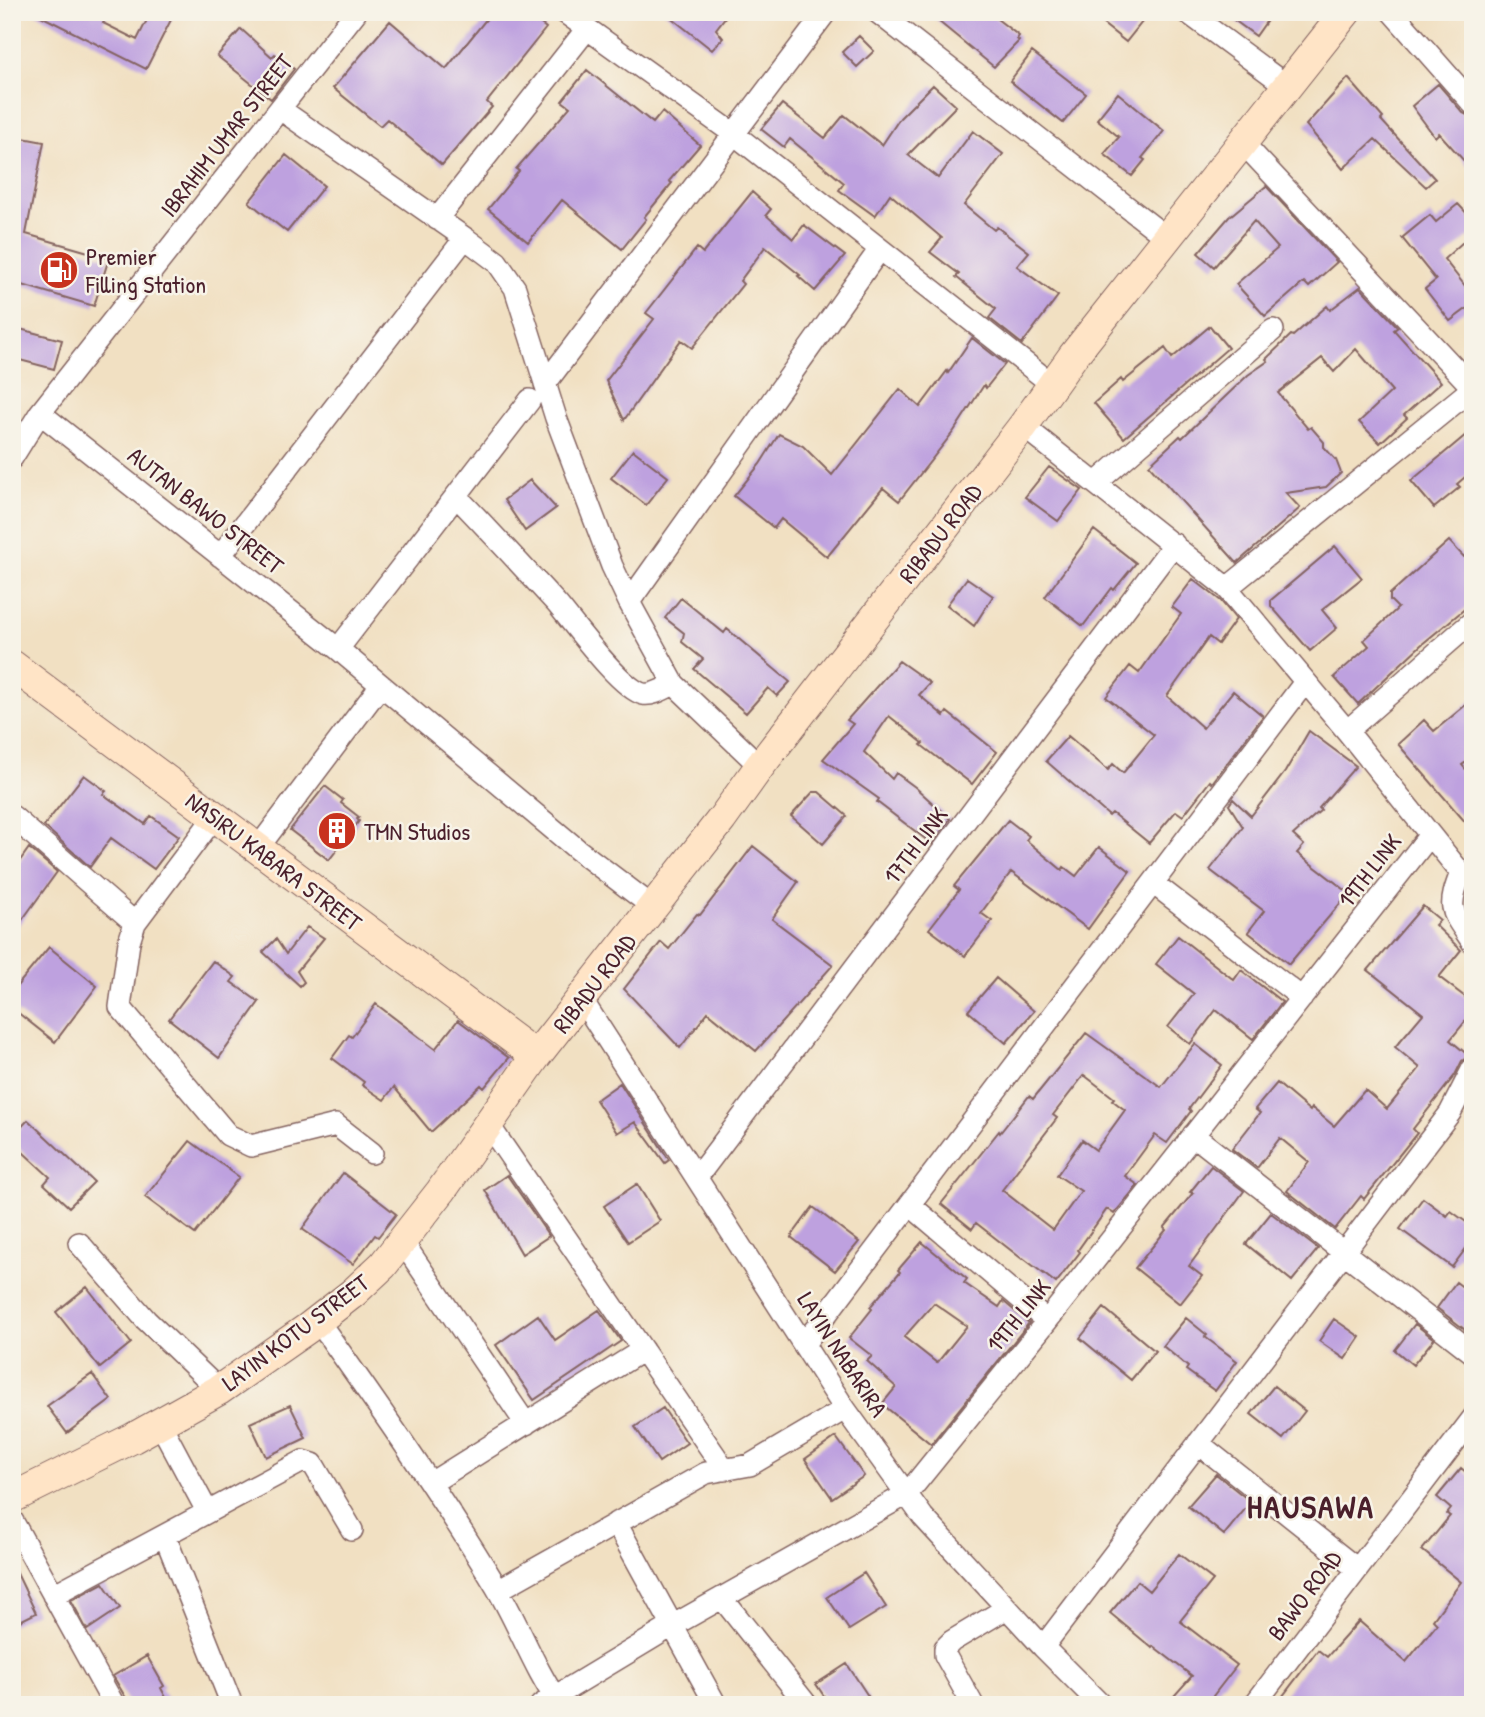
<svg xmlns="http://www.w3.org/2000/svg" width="1485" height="1717" font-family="'Patrick Hand',sans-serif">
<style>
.building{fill:#bea1df;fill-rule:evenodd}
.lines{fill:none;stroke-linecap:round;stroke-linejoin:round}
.street-casing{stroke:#846360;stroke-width:24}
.secondary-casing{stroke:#846360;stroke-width:32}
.street{stroke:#fff;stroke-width:21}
.secondary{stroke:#ffe4c6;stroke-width:30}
.labels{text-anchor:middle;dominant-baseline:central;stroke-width:5;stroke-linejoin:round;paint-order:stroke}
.street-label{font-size:24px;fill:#4a1f2b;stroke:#f7f3e8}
.poi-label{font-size:24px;fill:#4a1f2b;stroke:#f7f3e8;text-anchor:start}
.district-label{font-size:32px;font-weight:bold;letter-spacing:2px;fill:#4a1f2b;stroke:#f7f3e8}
</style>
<rect width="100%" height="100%" fill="#f7f3e8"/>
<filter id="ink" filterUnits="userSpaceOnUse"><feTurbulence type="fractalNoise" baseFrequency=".0143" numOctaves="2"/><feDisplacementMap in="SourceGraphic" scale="14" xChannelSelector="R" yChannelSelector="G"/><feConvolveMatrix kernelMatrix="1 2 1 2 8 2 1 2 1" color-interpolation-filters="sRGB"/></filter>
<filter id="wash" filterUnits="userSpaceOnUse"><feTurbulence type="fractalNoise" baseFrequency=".00686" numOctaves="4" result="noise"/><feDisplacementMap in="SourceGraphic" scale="28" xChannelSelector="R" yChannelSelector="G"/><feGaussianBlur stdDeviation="1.57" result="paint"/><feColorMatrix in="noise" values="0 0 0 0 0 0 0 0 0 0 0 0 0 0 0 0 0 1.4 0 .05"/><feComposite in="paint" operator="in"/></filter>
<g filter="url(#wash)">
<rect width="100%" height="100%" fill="#f1e0c2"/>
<g id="blocks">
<path class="building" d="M 33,12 L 109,12 L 103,23 L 137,40 L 151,12 L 175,12 L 146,69 Z
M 492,12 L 526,12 L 546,28 L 487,102 L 492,107 L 442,165 L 387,119 L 380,126 L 333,88 L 390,21 L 446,69 Z
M 664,12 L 729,12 L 716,29 L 723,38 L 712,50 Z
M 927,12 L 988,12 L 1019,36 L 1017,39 L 1019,41 L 994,67 Z
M 1088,12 L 1150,12 L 1126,42 Z
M 1223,12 L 1273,12 L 1256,36 Z
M 241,29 L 272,57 L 275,54 L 294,69 L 271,99 L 217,56 Z
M 859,36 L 874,51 L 857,67 L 842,52 Z
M 1032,52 L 1086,94 L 1063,123 L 1010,81 Z
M 587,70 L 653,123 L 662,112 L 700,145 L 669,181 L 672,183 L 644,217 L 646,219 L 622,249 L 562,200 L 528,242 L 488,209 L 519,171 L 516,169 L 570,107 L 562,101 Z
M 1348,78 L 1383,118 L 1381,120 L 1435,179 L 1426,187 L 1375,139 L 1343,169 L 1306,125 Z
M 1438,84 L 1463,113 L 1473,118 L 1473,171 L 1439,133 L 1435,137 L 1412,106 Z
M 933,85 L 956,106 L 908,155 L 938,178 L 973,131 L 1003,154 L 964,205 L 994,230 L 997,227 L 1029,252 L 1017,266 L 1058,296 L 1022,344 L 989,318 L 996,309 L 956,277 L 959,274 L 930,252 L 942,238 L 890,194 L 875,216 L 839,190 L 844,183 L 790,139 L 784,147 L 761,129 L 782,104 L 825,138 L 844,115 L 882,145 L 900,118 Z
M 1118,93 L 1164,131 L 1142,158 L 1145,160 L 1132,176 L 1104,154 L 1119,137 L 1097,119 Z
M 12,136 L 44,142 L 26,234 L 109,258 L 94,306 L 12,282 Z
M 286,155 L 324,186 L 287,232 L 249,202 Z
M 1266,186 L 1337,262 L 1309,287 L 1304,282 L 1265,316 L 1236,284 L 1278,248 L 1254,221 L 1214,267 L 1198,253 L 1229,217 Z
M 752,192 L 771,209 L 766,215 L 793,239 L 804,225 L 845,256 L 815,291 L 798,276 L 800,275 L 765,247 L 740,281 L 743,284 L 692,348 L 681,340 L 624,420 L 606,381 L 654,319 L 646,313 L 697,248 L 703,253 Z
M 1458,204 L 1473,220 L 1473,233 L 1444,259 L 1473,296 L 1473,304 L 1450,321 L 1425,289 L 1436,280 L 1402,238 L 1430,215 L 1436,222 Z
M 1360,287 L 1398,327 L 1394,330 L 1441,382 L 1404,415 L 1407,418 L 1380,443 L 1359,422 L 1392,391 L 1356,349 L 1334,372 L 1322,358 L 1278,393 L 1308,429 L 1311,427 L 1324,442 L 1324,447 L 1336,460 L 1341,473 L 1326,487 L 1286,493 L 1300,508 L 1237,563 L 1149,465 L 1180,436 L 1182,438 L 1248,375 L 1268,361 L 1266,359 L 1291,335 L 1293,336 L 1327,306 L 1330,310 Z
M 1210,326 L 1228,348 L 1124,438 L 1094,403 L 1121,379 L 1123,382 L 1165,348 L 1172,358 Z
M 12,327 L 62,340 L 54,369 L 12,358 Z
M 972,338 L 1005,364 L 986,388 L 984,385 L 954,431 L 899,501 L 883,488 L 827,557 L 781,519 L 774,528 L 734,496 L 760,464 L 779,434 L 803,446 L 832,475 L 900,389 L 920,407 L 947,371 L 948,373 Z
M 1473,429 L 1473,470 L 1457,484 L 1460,487 L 1434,508 L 1411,481 Z
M 633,450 L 668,477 L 646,505 L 611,478 Z
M 1049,467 L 1082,490 L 1058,521 L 1025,497 Z
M 530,480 L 556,508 L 525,531 L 504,500 Z
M 1094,530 L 1136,563 L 1114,590 L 1112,588 L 1083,626 L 1045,597 Z
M 1449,541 L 1464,557 L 1473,550 L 1473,602 L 1421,645 L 1358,704 L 1334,677 L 1369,646 L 1364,640 L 1398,608 L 1390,600 L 1390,594 Z
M 1335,546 L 1362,578 L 1322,610 L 1337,628 L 1310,651 L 1271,606 L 1271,600 Z
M 967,578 L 993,596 L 974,626 L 947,605 Z
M 1193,579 L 1221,601 L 1236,619 L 1218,644 L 1209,637 L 1167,696 L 1203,728 L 1233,691 L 1263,716 L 1212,783 L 1210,781 L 1183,816 L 1176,811 L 1149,843 L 1112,813 L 1109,816 L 1046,761 L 1068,736 L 1108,770 L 1113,764 L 1123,773 L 1154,735 L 1106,697 L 1130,666 L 1139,673 L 1181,614 L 1172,607 Z
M 681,598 L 724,633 L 727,629 L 790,682 L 777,696 L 768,688 L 746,713 L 694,669 L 703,659 L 682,642 L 684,633 L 665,618 Z
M 899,661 L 930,683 L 919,695 L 944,716 L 947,712 L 997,752 L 972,784 L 921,745 L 923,743 L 889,716 L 864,752 L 892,779 L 896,773 L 915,787 L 950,819 L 932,844 L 877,802 L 879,799 L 823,759 L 853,724 L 847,720 Z
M 1473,699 L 1473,757 L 1462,765 L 1473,778 L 1473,831 L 1398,744 L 1424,720 L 1434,731 Z
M 1309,731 L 1356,766 L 1319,808 L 1321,810 L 1293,835 L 1304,845 L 1297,853 L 1349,893 L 1289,964 L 1248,932 L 1264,911 L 1210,870 L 1243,827 L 1229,805 L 1233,799 L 1251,816 L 1285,772 Z
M 84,775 L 106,791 L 103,794 L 145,824 L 151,816 L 179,836 L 154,869 L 111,838 L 90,867 L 44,826 Z
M 325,786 L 343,800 L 341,803 L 359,817 L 357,819 L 359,821 L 329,860 L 290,830 Z
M 813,792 L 819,792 L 847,816 L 823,844 L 791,816 Z
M 1008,820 L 1029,836 L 1026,840 L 1062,870 L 1064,867 L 1076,876 L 1099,847 L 1130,871 L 1088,929 L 1011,872 L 981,913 L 992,921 L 965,956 L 929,929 L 959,890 L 954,886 Z
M 753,846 L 798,882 L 772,919 L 833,965 L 756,1051 L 708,1012 L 680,1048 L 624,989 L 661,942 L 669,949 L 697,914 L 700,915 Z
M 29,848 L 57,872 L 12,934 L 12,872 Z
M 1423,906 L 1440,920 L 1435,925 L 1461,950 L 1439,977 L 1473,1003 L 1473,1012 L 1450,1040 L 1469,1056 L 1462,1061 L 1455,1075 L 1413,1129 L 1417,1133 L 1364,1199 L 1361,1196 L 1335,1229 L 1287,1191 L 1309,1162 L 1280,1138 L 1257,1168 L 1232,1149 L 1260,1113 L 1255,1109 L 1277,1083 L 1310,1111 L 1312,1108 L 1334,1126 L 1365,1090 L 1387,1109 L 1420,1068 L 1395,1047 L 1423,1014 L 1368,970 Z
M 307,927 L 324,938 L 297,971 L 304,982 L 300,986 L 263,952 L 276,939 L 286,954 Z
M 1178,936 L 1234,980 L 1241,970 L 1282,1002 L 1253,1039 L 1216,1010 L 1190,1044 L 1168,1027 L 1194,994 L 1156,964 Z
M 49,947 L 97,986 L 55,1042 L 12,1008 L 12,992 Z
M 213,961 L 235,977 L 231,982 L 259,1002 L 219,1058 L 169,1019 Z
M 996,978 L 1034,1011 L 1006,1043 L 968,1011 Z
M 376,1004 L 435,1049 L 458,1020 L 509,1058 L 484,1088 L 481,1085 L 431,1132 L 394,1087 L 384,1100 L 362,1085 L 364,1082 L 332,1058 L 349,1035 L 352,1037 Z
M 1086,1033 L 1161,1087 L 1195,1044 L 1222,1065 L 1189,1109 L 1191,1111 L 1167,1143 L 1155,1135 L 1125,1176 L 1138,1185 L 1114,1214 L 1107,1209 L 1078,1250 L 1080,1252 L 1056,1283 L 1023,1258 L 1022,1259 L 976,1223 L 972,1229 L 941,1204 L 999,1131 L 1000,1133 L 1029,1096 L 1033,1099 ZM 1084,1075 L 1114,1098 L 1112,1100 L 1125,1110 L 1096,1150 L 1082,1140 L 1057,1175 L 1081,1191 L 1053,1230 L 1002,1190 L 1057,1118 L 1053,1115 Z
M 620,1083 L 669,1160 L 665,1163 L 635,1122 L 617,1133 L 596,1100 Z
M 28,1120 L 94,1182 L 69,1207 L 44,1184 L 50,1177 L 12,1142 L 12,1137 Z
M 190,1141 L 239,1177 L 195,1234 L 145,1197 Z
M 1211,1166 L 1244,1191 L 1189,1266 L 1202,1276 L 1180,1304 L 1135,1268 L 1166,1230 L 1164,1228 L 1193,1193 L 1190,1192 Z
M 343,1173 L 396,1214 L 378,1237 L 375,1235 L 353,1264 L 302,1229 Z
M 507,1175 L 549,1236 L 522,1254 L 485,1190 Z
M 637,1184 L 660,1221 L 628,1242 L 604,1206 Z
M 1423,1198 L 1447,1216 L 1451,1211 L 1473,1227 L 1473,1239 L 1452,1267 L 1400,1229 Z
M 813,1207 L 859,1242 L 835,1271 L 791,1237 Z
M 1271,1213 L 1318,1249 L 1292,1281 L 1246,1244 Z
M 922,1242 L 967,1279 L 964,1283 L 999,1307 L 1003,1301 L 1029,1323 L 931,1444 L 882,1404 L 896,1387 L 867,1361 L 872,1356 L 849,1338 L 872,1309 L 870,1307 L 900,1272 L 898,1270 ZM 934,1303 L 967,1326 L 937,1363 L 904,1337 Z
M 1456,1282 L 1473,1295 L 1473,1336 L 1437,1308 Z
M 87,1287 L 131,1343 L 100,1368 L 56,1312 Z
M 1104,1308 L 1155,1351 L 1131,1380 L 1080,1338 Z
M 599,1310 L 621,1341 L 534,1400 L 496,1345 L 538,1315 L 555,1340 Z
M 1186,1318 L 1207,1335 L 1205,1337 L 1237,1361 L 1215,1391 L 1186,1370 L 1188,1367 L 1163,1346 Z
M 1334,1319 L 1360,1337 L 1345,1359 L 1319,1341 Z
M 1415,1324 L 1434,1339 L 1413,1365 L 1395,1350 Z
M 92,1374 L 111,1400 L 67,1433 L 47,1406 Z
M 1274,1386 L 1305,1411 L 1283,1439 L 1251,1414 Z
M 290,1405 L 306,1438 L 266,1457 L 250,1423 Z
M 663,1408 L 687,1443 L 659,1462 L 635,1427 Z
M 836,1437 L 864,1476 L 832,1498 L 805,1459 Z
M 1461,1468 L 1473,1478 L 1473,1705 L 1276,1705 L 1318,1650 L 1327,1657 L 1359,1621 L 1406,1662 L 1437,1624 L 1433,1620 L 1461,1582 L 1422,1550 L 1450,1516 L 1447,1514 L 1451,1509 L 1437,1497 Z
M 1216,1474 L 1251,1502 L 1224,1535 L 1188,1506 Z
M 1179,1554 L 1213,1580 L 1180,1621 L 1237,1665 L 1206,1705 L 1166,1705 L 1192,1676 L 1153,1646 L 1152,1648 L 1110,1613 L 1137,1581 L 1149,1591 Z
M 12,1563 L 36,1613 L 12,1625 Z
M 864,1573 L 886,1607 L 849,1630 L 827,1597 Z
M 103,1583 L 120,1608 L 87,1630 L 71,1600 Z
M 147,1656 L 164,1686 L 161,1688 L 170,1705 L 130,1705 L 113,1676 Z
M 847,1664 L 870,1699 L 861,1705 L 830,1705 L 816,1684 Z"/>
</g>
</g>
<g filter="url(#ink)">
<use href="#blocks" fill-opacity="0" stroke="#846360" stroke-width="2"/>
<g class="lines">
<g class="street-casing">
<path id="street" d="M 564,12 L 734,134 L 1053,385
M 877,12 L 1167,238
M 1187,12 L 1287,86
M 1392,12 L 1473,104
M 280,109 L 465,238 L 497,262 L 515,288 L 556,418 L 612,566 L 629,602 L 674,684 L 760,766
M 1242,142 L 1473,388
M 437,219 L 586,30
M 545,384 L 826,12
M 530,400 L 338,649 L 578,850 L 653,907
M 40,413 L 338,649
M 1023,426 L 1227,588 L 1347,731 L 1473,621
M 12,458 L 40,413 L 356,12
M 1096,483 L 1273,330
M 457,497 C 491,532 524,568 557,604 C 574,624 620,688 643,694 C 653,696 665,688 674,684
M 220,556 L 465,238
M 1227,588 L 1473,388
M 629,602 L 880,249
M 1347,731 L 1461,873 C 1446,911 1452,911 1473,943
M 12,816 L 135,923
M 215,816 L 135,923 L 129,942 L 120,1007 L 228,1135 L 251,1146 L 336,1125 L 372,1153
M 258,848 L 381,685
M 1153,883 L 1302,998
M 582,1000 L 845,1409 L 923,1517 L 1043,1647 L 1101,1705
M 488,1124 L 725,1470
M 1193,1135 L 1473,1353
M 697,1177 L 1174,544
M 910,1205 L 1047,1321
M 402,1241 L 526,1424
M 79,1243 L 146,1320 L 219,1390
M 318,1321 C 379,1406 439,1492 494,1583 C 518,1622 533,1667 560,1705
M 804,1344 L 1305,682
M 160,1423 L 207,1511
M 1198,1443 L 1357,1569
M 431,1483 L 643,1350
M 12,1520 L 114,1705
M 616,1523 L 716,1705
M 165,1536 L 232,1705
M 498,1590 L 706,1473 L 750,1465 L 845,1409
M 53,1595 L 303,1461 L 313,1464 L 352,1530
M 722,1598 L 807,1705
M 1043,1647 L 1450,1113 L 1473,1068
M 541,1705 L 672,1626 L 907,1494 L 1047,1321 L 1430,835
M 973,1705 L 945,1655 L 945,1648 L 952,1641 L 1007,1608
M 1254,1705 L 1473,1418"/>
</g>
<g class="secondary-casing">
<path id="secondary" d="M 12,665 L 536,1056
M 12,1498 L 133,1438 L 219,1390 L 308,1328 L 353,1293 L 383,1265 L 441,1191 L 536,1056 L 722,819 L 760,766 L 1023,426 L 1073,356 L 1346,12"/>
</g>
<use href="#street" class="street"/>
<use href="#secondary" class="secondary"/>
</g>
</g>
<defs>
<g id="fuel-disc" transform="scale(2.0125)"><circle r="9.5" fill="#c8321e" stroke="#f7f3e8"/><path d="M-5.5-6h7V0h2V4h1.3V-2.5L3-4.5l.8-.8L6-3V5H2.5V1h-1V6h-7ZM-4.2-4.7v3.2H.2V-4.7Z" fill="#fff"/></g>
<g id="building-disc" transform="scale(2.0125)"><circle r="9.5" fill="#c8321e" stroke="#f7f3e8"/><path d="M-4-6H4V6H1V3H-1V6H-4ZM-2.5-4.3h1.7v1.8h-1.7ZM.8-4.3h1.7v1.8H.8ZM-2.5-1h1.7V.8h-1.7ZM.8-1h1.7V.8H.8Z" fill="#fff"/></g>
</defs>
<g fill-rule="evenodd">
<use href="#fuel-disc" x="59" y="270"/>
<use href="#building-disc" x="337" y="831"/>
</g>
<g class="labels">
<g class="street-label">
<text transform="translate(226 135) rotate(-52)">IBRAHIM UMAR STREET</text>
<text transform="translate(206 510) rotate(38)">AUTAN BAWO STREET</text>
<text transform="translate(940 533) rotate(-52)">RIBADU ROAD</text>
<text transform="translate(915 845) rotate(-53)">17TH LINK</text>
<text transform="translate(274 861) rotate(37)">NASIRU KABARA STREET</text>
<text transform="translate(1369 870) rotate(-52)">19TH LINK</text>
<text transform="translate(594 983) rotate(-52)">RIBADU ROAD</text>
<text transform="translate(1018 1315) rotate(-51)">19TH LINK</text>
<text transform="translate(295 1332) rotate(-37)">LAYIN KOTU STREET</text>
<text transform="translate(843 1354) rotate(57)">LAYIN NABARIRA</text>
<text transform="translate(1304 1595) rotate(-53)">BAWO ROAD</text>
</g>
<g class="poi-label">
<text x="86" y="256">Premier<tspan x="86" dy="28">Filling Station</tspan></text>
<text x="364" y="831">TMN Studios</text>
</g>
<g class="district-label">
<text x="1311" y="1506">HAUSAWA</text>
</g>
</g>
<rect width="1485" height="1717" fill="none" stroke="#f7f3e8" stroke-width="42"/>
</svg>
